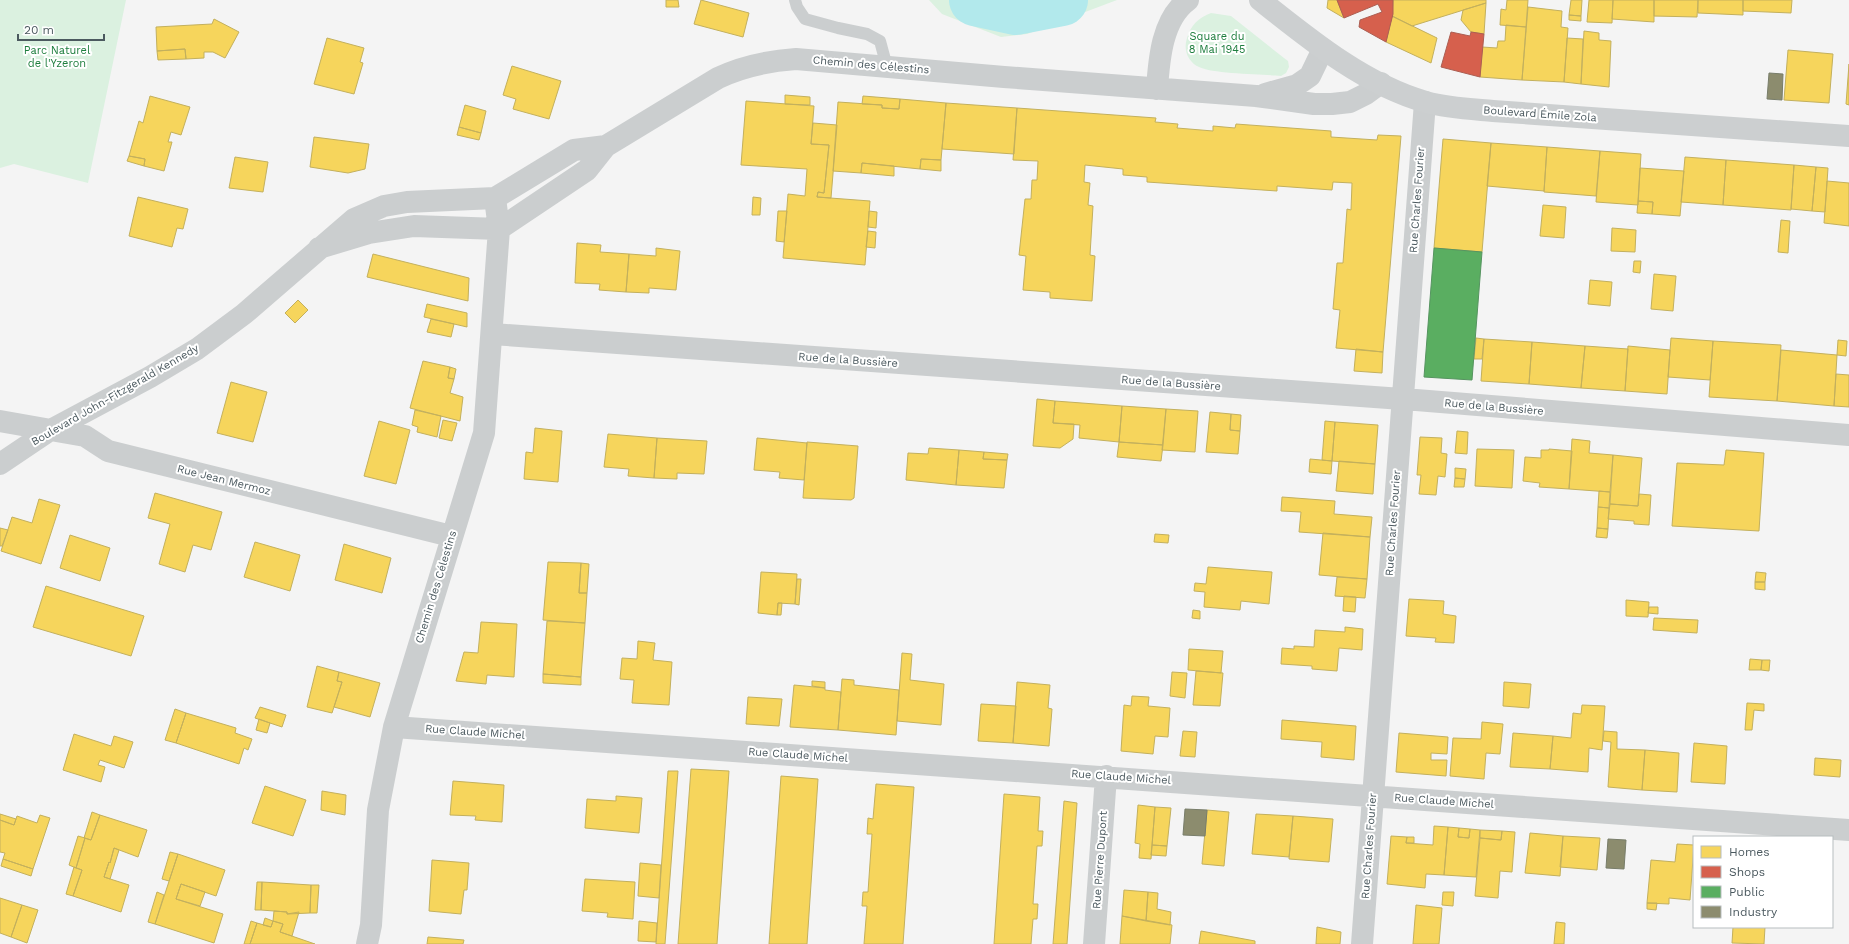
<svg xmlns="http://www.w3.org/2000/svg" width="1849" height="944" font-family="'Work Sans',sans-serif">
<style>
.green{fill:#dbf1e0}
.homes{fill:#f6d55c;stroke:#c3b05d}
.shops{fill:#d6604d;stroke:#ac5e52}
.public{fill:#5aae61;stroke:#569460}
.industry{fill:#8c8c6e;stroke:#787d6a}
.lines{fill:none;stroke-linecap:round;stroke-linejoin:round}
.river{stroke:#b2e9ec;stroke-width:52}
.lane{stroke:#cbcecf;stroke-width:12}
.street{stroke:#cbcecf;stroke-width:22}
.secondary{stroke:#cccfd0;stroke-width:22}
.labels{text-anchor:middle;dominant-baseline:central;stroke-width:4;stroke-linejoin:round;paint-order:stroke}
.park-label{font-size:11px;fill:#1e7e3e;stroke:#fff}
.street-label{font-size:11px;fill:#4b595f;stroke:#fff}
</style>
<rect width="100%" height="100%" fill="#f4f4f4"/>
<path class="green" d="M 0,0 L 126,0 L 88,183 L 14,164 L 0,168 Z
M 929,0 L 1117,0 L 1027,34 L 1001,37 L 942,14 Z
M 1211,13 L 1231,16 L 1284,58 L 1288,61 L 1289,67 L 1286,73 L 1281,76 C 1262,74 1213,74 1199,67 C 1188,62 1183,50 1187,38 C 1191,25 1198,18 1211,13 Z"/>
<path class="homes" d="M 666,0 L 678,0 L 679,7 L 666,7 Z
M 701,0 L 749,13 L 743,37 L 694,24 Z
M 1328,0 L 1337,0 L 1344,18 L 1327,8 Z
M 1393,0 L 1486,0 L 1486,3 L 1412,26 L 1392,16 Z
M 1507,0 L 1528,0 L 1526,27 L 1500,25 L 1501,9 L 1506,10 Z
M 1571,0 L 1582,0 L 1581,16 L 1569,15 Z
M 1589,0 L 1613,0 L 1612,23 L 1587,22 Z
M 1613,0 L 1654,0 L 1654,22 L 1612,19 Z
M 1654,0 L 1698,0 L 1697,17 L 1654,16 Z
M 1698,0 L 1743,0 L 1743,15 L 1698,13 Z
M 1743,0 L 1792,0 L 1791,13 L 1743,11 Z
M 1486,3 L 1484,34 L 1471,32 L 1461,20 L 1463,10 Z
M 1528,7 L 1562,11 L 1561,27 L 1568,28 L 1564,82 L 1522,80 Z
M 1569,15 L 1581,16 L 1581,21 L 1569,20 Z
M 1392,16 L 1437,38 L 1431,63 L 1386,42 Z
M 214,19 L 239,32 L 225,58 L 213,52 L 204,52 L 204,58 L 186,59 L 185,49 L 157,51 L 156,27 L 212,24 Z
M 1506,25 L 1526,27 L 1522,80 L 1480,77 L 1482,47 L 1497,48 L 1498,41 L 1505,41 Z
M 1584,31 L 1599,33 L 1599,40 L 1611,41 L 1609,87 L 1581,84 Z
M 327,38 L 364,48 L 360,62 L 363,63 L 354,94 L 314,84 Z
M 1567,38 L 1583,39 L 1581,84 L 1564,82 Z
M 185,49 L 186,59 L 158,60 L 157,51 Z
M 1788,50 L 1833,54 L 1829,103 L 1784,100 Z
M 1849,64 L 1849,105 L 1846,104 Z
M 512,66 L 561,81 L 549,119 L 513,109 L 516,99 L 503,95 Z
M 785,95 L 810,97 L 810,105 L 785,104 Z
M 150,96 L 190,107 L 181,135 L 171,132 L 168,142 L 172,142 L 164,171 L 144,166 L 145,159 L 129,156 L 139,121 L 143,123 Z
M 863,96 L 900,99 L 899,109 L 882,108 L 882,105 L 862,104 Z
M 900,99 L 946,103 L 941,160 L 921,159 L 920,169 L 862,163 L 861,173 L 833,171 L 838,102 L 882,105 L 882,108 L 899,109 Z
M 746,101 L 814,106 L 811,144 L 829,145 L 824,193 L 818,192 L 817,197 L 870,201 L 865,265 L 783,258 L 788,194 L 805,196 L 807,169 L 741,165 Z
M 946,103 L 1017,108 L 1014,154 L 942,149 Z
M 465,105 L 486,111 L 481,133 L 459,127 Z
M 1017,108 L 1156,118 L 1155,122 L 1178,124 L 1177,128 L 1213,131 L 1213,126 L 1235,128 L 1236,124 L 1331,131 L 1331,137 L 1377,140 L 1378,135 L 1401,136 L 1383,352 L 1336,348 L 1340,310 L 1333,309 L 1337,263 L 1343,263 L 1347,209 L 1351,210 L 1352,183 L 1333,182 L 1332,190 L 1277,186 L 1277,191 L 1147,182 L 1147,177 L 1123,175 L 1123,169 L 1085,165 L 1084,182 L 1090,183 L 1088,205 L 1093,206 L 1090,255 L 1095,256 L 1092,301 L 1050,298 L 1050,292 L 1023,290 L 1026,256 L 1019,255 L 1025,199 L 1031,199 L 1032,180 L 1037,180 L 1038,161 L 1013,160 Z
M 813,123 L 837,125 L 831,198 L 817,197 L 818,192 L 824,193 L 829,145 L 811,144 Z
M 459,127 L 481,133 L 479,140 L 457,135 Z
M 314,137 L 369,144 L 365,169 L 348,173 L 310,167 Z
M 1443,139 L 1491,143 L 1482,252 L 1434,248 Z
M 1491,143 L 1547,147 L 1544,191 L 1487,186 Z
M 1547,147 L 1600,151 L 1596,196 L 1544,192 Z
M 1600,151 L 1641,154 L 1638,205 L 1596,202 Z
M 129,156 L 145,159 L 144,166 L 127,161 Z
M 235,157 L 268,162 L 263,192 L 229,188 Z
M 1685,157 L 1726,160 L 1723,205 L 1681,202 Z
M 921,159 L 941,160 L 941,171 L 920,169 Z
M 1726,160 L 1794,165 L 1791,210 L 1723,205 Z
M 862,163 L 894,166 L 894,176 L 861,173 Z
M 1794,165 L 1816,167 L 1812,211 L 1791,209 Z
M 1816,167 L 1828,168 L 1825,212 L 1812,211 Z
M 1640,168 L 1684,171 L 1680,216 L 1652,214 L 1653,202 L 1638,201 Z
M 1827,181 L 1849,183 L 1849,226 L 1824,223 Z
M 138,197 L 188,209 L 183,229 L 177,228 L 172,247 L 129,236 Z
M 753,197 L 761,198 L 760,215 L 752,215 Z
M 1638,201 L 1653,202 L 1652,214 L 1637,213 Z
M 1543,205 L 1566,207 L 1564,238 L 1540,236 Z
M 778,211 L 787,211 L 784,242 L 776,241 Z
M 869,211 L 877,212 L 876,228 L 868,227 Z
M 1781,220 L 1790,221 L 1788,253 L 1778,252 Z
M 1612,228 L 1636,230 L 1635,252 L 1611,251 Z
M 868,231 L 876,232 L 875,248 L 866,247 Z
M 577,243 L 601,245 L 600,252 L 629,254 L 626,292 L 599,290 L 600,284 L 575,283 Z
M 656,248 L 680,251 L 676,290 L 649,288 L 649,293 L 626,292 L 629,254 L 656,256 Z
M 373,254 L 469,278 L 468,301 L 367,277 Z
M 1634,261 L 1641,261 L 1640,273 L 1633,272 Z
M 1654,274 L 1676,276 L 1673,311 L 1651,309 Z
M 1590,280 L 1612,282 L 1610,306 L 1588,304 Z
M 298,300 L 308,310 L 295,323 L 285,313 Z
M 427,304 L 467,313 L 467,327 L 424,317 Z
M 431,319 L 454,324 L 451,337 L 427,332 Z
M 1476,338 L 1484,339 L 1482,359 L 1474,359 Z
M 1671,338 L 1713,341 L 1710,380 L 1668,377 Z
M 1484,339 L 1532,342 L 1529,384 L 1481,381 Z
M 1838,340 L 1847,341 L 1846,356 L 1837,355 Z
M 1713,341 L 1781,345 L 1777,401 L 1709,397 Z
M 1532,342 L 1585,346 L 1581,388 L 1529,384 Z
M 1585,346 L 1628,349 L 1625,391 L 1581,388 Z
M 1628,346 L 1670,350 L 1667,394 L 1625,391 Z
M 1356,349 L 1383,352 L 1382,373 L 1354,371 Z
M 1781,350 L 1837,355 L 1834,406 L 1777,401 Z
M 423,361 L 450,367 L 448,378 L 454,379 L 450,393 L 463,397 L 460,421 L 410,408 Z
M 450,367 L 456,369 L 454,379 L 448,378 Z
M 1836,374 L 1849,375 L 1849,407 L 1834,406 Z
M 231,382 L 267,392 L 253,442 L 217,433 Z
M 1037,399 L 1055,401 L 1053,423 L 1074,424 L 1073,439 L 1060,448 L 1033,446 Z
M 1055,401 L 1122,406 L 1119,442 L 1079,438 L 1080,425 L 1053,423 Z
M 1122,406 L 1166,409 L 1163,445 L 1119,442 Z
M 1166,409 L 1198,411 L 1195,452 L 1162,450 Z
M 415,410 L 441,416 L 437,437 L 417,432 L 418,427 L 412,425 Z
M 1210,412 L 1231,414 L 1230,430 L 1240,431 L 1238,454 L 1206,452 Z
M 1231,414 L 1241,415 L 1240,431 L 1230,430 Z
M 443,420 L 457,423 L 452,441 L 439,438 Z
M 379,421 L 410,430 L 396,484 L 364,476 Z
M 1325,421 L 1335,422 L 1332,461 L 1322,460 Z
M 1335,422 L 1378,425 L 1375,464 L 1332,461 Z
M 535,428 L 562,431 L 558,482 L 524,479 L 526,452 L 533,453 Z
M 1457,431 L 1468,432 L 1467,454 L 1455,453 Z
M 608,434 L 657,438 L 654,478 L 628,476 L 629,469 L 604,467 Z
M 1420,437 L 1442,438 L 1441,453 L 1447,454 L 1445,477 L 1438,476 L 1436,495 L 1419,494 L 1421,475 L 1417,475 Z
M 657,438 L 707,441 L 704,474 L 677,473 L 677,479 L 654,478 Z
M 757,438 L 807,443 L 804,480 L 779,478 L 780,472 L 754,470 Z
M 1572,439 L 1590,441 L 1589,453 L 1613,455 L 1610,492 L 1569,489 Z
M 807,442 L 858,446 L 854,498 L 851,500 L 803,498 Z
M 1119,442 L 1163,445 L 1161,461 L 1117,457 Z
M 929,448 L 959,450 L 956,485 L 906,480 L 908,453 L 928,454 Z
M 1477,449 L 1514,450 L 1512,488 L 1475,486 Z
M 1549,449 L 1572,451 L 1569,489 L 1539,487 L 1540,483 L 1523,481 L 1525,457 L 1541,458 L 1541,450 L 1549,450 Z
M 959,450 L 984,452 L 983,459 L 1007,460 L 1004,488 L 956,485 Z
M 1726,450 L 1764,453 L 1759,531 L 1672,526 L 1677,463 L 1724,465 Z
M 984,452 L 1008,454 L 1007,460 L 983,459 Z
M 1613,455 L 1642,458 L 1638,506 L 1610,504 Z
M 1310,459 L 1332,461 L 1331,474 L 1309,472 Z
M 1339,461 L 1375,464 L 1373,494 L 1336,491 Z
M 1455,468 L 1466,469 L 1465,479 L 1455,478 Z
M 1455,478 L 1465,479 L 1464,487 L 1454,487 Z
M 1599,491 L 1610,492 L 1609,508 L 1598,507 Z
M 155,493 L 222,512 L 211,550 L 193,545 L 185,572 L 159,564 L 170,524 L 148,518 Z
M 1639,494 L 1651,495 L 1649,525 L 1634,524 L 1634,521 L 1608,519 L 1610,504 L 1638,506 Z
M 1282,497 L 1335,501 L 1334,514 L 1372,517 L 1370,537 L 1299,532 L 1301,512 L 1281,511 Z
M 39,499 L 60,505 L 41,564 L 1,551 L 12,517 L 32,523 Z
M 1598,507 L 1609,508 L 1608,529 L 1597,528 Z
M 0,528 L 8,530 L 2,546 L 0,546 Z
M 1597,528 L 1608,529 L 1607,538 L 1596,537 Z
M 1323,533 L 1370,537 L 1367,579 L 1319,575 Z
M 1155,534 L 1169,535 L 1168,543 L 1154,542 Z
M 70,535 L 110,548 L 100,581 L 60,568 Z
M 255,542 L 300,555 L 290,591 L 244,577 Z
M 344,544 L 391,558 L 382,593 L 335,580 Z
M 548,562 L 581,563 L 579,593 L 587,593 L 585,623 L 543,620 Z
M 581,563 L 589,564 L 587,593 L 579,593 Z
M 1208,567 L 1272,572 L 1269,604 L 1241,601 L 1240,610 L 1204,607 L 1205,592 L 1194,591 L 1195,583 L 1206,584 Z
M 761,572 L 797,574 L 795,604 L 778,603 L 777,615 L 758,613 Z
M 1756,572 L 1766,573 L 1765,582 L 1755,582 Z
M 1337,577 L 1367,579 L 1365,598 L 1335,596 Z
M 797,579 L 801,579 L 799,605 L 795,604 Z
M 1755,582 L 1765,582 L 1765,590 L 1755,589 Z
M 46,586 L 144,616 L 131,656 L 33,627 Z
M 1344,596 L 1356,597 L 1355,612 L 1343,611 Z
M 1409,599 L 1444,601 L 1443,614 L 1456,616 L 1454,643 L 1435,642 L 1436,638 L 1406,636 Z
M 1626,600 L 1649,602 L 1648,617 L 1626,616 Z
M 778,603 L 782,603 L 781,615 L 777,615 Z
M 1649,607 L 1658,607 L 1658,614 L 1648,613 Z
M 1193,610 L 1200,611 L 1200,619 L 1192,618 Z
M 1654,618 L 1698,620 L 1697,633 L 1653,630 Z
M 547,621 L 585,623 L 581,677 L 543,674 Z
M 481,622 L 517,624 L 514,677 L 487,675 L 486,684 L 456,681 L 464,652 L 478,653 Z
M 1345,627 L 1363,629 L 1362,650 L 1339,648 L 1337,671 L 1312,669 L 1312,666 L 1281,664 L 1282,648 L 1294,649 L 1294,646 L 1314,647 L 1315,630 L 1345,632 Z
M 638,641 L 655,643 L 653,660 L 672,662 L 669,705 L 632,703 L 634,680 L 620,679 L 622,658 L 637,659 Z
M 1189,649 L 1223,651 L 1221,673 L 1188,670 Z
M 902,653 L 912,654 L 910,680 L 944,684 L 941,725 L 897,721 Z
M 1750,659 L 1762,660 L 1761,670 L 1749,670 Z
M 1762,660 L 1770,660 L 1769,671 L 1761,670 Z
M 317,666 L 339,672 L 337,681 L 342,682 L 332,713 L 307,707 Z
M 1196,671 L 1223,673 L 1220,706 L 1193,705 Z
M 339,672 L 380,683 L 370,717 L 334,707 L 342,682 L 337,681 Z
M 1172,672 L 1187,673 L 1185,698 L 1170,696 Z
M 543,674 L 581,677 L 581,685 L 543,683 Z
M 842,679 L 854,680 L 854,685 L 899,690 L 896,735 L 838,730 Z
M 812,681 L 825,682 L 825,688 L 812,686 Z
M 1017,682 L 1050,685 L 1048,708 L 1052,709 L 1049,746 L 1013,743 Z
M 1504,682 L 1531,684 L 1529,708 L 1503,706 Z
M 794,685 L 825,688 L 825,690 L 841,692 L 838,730 L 790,727 Z
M 1132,696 L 1149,697 L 1148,706 L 1170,708 L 1168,737 L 1155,736 L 1153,754 L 1121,751 L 1124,705 L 1131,706 Z
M 748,697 L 782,699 L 779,726 L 746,724 Z
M 1747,703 L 1764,704 L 1764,711 L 1754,710 L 1752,730 L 1745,730 Z
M 981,704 L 1016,706 L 1013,743 L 978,741 Z
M 1582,705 L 1605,706 L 1602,750 L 1589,748 L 1588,772 L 1550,769 L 1553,736 L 1571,738 L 1573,713 L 1581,714 Z
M 260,707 L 286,715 L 282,727 L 255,718 Z
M 175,709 L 186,713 L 176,743 L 165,740 Z
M 186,713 L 236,728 L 235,733 L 252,739 L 248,750 L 244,748 L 239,764 L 176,743 Z
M 259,719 L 270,723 L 267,733 L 256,730 Z
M 1282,720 L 1356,726 L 1354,760 L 1321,757 L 1322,742 L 1281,739 Z
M 1482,722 L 1503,724 L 1500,754 L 1486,753 L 1484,779 L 1450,776 L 1453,738 L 1481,739 Z
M 1183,731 L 1197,732 L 1195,757 L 1180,756 Z
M 1604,731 L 1617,732 L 1617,749 L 1645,750 L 1642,790 L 1608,787 L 1611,742 L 1603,741 Z
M 1399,733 L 1448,737 L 1447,754 L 1431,753 L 1431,760 L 1447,760 L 1446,776 L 1396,772 Z
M 1513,733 L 1553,736 L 1550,769 L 1510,767 Z
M 74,734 L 111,746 L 114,736 L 133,742 L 124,768 L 100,760 L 98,765 L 105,767 L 101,782 L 63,770 Z
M 1694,743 L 1727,746 L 1725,784 L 1691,782 Z
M 1645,750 L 1679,753 L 1677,792 L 1642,790 Z
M 1815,758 L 1841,760 L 1840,777 L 1814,775 Z
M 691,769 L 729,771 L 717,944 L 678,944 Z
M 668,771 L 678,771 L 665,944 L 656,944 Z
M 781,776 L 818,779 L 807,944 L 769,944 Z
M 453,781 L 504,785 L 502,822 L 475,820 L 476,816 L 450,815 Z
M 876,784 L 914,787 L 903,944 L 864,944 L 867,906 L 862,906 L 863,892 L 868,892 L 872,834 L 867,834 L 868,818 L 873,819 Z
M 265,786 L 306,800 L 293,836 L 252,823 Z
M 322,791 L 346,795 L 345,815 L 321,810 Z
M 1004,794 L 1040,797 L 1038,831 L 1043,831 L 1042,846 L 1037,846 L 1033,904 L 1038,904 L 1037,919 L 1033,919 L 1031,944 L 994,944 Z
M 616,796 L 642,798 L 639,833 L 585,828 L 587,799 L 616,801 Z
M 1064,801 L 1077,803 L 1067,944 L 1053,944 Z
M 1138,805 L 1155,807 L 1151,859 L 1139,858 L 1140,844 L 1135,843 Z
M 1155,807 L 1171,808 L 1167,846 L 1152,845 Z
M 1207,810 L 1229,812 L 1224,866 L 1202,864 Z
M 92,812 L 100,815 L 91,840 L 84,838 Z
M 0,814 L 16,819 L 14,825 L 0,820 Z
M 1256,814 L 1293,816 L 1289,857 L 1252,854 Z
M 40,815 L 50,818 L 33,869 L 3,859 L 5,853 L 0,852 L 0,820 L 14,825 L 17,816 L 37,823 Z
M 100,815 L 147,830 L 138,857 L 114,848 L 110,863 L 109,862 L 104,877 L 129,885 L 121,912 L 73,896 L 82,870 L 76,868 L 85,838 L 91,840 Z
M 1293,816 L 1333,819 L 1329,862 L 1289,859 Z
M 1434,826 L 1448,827 L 1444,875 L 1426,874 L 1425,888 L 1387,884 L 1391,836 L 1407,837 L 1406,843 L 1433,845 Z
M 1448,827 L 1459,828 L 1458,837 L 1469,838 L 1470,829 L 1480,830 L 1476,877 L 1444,875 Z
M 1459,828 L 1470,829 L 1469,838 L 1458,837 Z
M 1480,830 L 1502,831 L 1501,840 L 1480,838 Z
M 1502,831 L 1515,832 L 1512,872 L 1500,871 L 1498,898 L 1475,896 L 1480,838 L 1501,840 Z
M 1530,833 L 1563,836 L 1560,876 L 1525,873 Z
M 78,836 L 85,838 L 76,868 L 69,865 Z
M 1563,836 L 1600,838 L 1597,870 L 1560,867 Z
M 1407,837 L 1414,837 L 1414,843 L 1406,843 Z
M 1677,844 L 1694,845 L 1690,900 L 1669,898 L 1669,904 L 1647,903 L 1651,860 L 1675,862 Z
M 1152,845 L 1167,846 L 1166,856 L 1151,855 Z
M 114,848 L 119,850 L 110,879 L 104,877 L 109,862 L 110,863 Z
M 170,852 L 178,854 L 169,881 L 162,879 Z
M 178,854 L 225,870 L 216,896 L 181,884 L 176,899 L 223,914 L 214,943 L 155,924 Z
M 3,859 L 33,869 L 31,876 L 1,866 Z
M 432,860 L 469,863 L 467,890 L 464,890 L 461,914 L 429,911 Z
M 640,863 L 661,865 L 659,898 L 638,896 Z
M 74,867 L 82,870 L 73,896 L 66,894 Z
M 585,879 L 635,882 L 633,919 L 607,917 L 608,913 L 582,911 Z
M 257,882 L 262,882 L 261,910 L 255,910 Z
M 262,882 L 311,885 L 310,913 L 287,914 L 287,912 L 261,910 Z
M 181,884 L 205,892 L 200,906 L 176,899 Z
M 311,885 L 319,885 L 317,913 L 310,913 Z
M 1124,890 L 1148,892 L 1146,921 L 1122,916 Z
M 157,892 L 164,895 L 155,924 L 148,922 Z
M 1148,892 L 1158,893 L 1157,909 L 1171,912 L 1170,925 L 1146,921 Z
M 1443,892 L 1454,892 L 1453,906 L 1442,905 Z
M 0,898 L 22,905 L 11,937 L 0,933 Z
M 1647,903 L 1657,903 L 1656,910 L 1647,909 Z
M 22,905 L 38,910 L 27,943 L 11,937 Z
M 1416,905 L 1442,908 L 1439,944 L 1413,944 Z
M 274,911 L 287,912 L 287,914 L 299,912 L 292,936 L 280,932 L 283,924 L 273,921 Z
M 1122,916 L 1172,925 L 1170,944 L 1120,944 Z
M 265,918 L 273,921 L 271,927 L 263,925 Z
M 251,921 L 257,923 L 250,944 L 244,944 Z
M 273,921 L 283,924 L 280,932 L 315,944 L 250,944 L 257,923 L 271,927 Z
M 639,921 L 657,923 L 656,942 L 638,941 Z
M 1556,922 L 1565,923 L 1564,944 L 1554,944 Z
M 1317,927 L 1341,932 L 1340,944 L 1316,944 Z
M 1733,927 L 1765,927 L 1764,944 L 1732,943 Z
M 1201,931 L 1255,941 L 1255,944 L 1199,944 Z
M 428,937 L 464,940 L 463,944 L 427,944 Z"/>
<path class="shops" d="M 1337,0 L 1393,0 L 1393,14 L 1386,42 L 1359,27 L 1360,20 L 1382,12 L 1378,4 L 1344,18 Z
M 1451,32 L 1470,36 L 1471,32 L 1484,34 L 1480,77 L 1441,67 Z"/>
<path class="public" d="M 1434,248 L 1482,252 L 1472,380 L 1424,377 Z"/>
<path class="industry" d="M 1769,73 L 1783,74 L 1782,100 L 1767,99 Z
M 1185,809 L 1207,810 L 1205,836 L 1183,835 Z
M 1608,839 L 1626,840 L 1624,869 L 1606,868 Z"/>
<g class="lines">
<path class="river" d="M 975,0 L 1016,9 L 1062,0"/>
<path class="lane" d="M 795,0 L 797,7 L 805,19 L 838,28 L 867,34 L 880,41 L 887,67"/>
<path class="street" d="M 1157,89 C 1159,59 1162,19 1188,0
M 1265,94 L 1297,85 L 1310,76 L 1323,49
M 319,248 L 369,233 L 414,226 L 499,229 L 587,170 L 606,146 L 718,78 C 743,66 768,61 796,59 L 1004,77 L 1256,96 L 1314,104 L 1332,104 L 1350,102 L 1366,94 L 1381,83
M 492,334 L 1416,400 L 1849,435
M 0,421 L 85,436 L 108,451 L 451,536
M 0,464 L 49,431 L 150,377 L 197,349 L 244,314 L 354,219 L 384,206 L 407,202 L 495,198 L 574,150 L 606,146
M 394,727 L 1849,830
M 367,944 L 371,925 L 378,810 L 394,727 L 484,433 L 499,229 L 495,198
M 1094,944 L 1106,776
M 1362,944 L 1425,102"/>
<path class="secondary" d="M 1260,0 C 1309,39 1365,85 1426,102 C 1448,108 1471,109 1493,111 L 1849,136"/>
</g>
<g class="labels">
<g class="park-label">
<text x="1217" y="36">Square du<tspan x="1217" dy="13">8 Mai 1945</tspan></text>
<text x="57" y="50">Parc Naturel<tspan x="57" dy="13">de l'Yzeron</tspan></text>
</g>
<g class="street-label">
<text transform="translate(871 65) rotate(5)">Chemin des Célestins</text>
<text transform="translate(1540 114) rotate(4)">Boulevard Émile Zola</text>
<text transform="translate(1417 200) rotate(-86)">Rue Charles Fourier</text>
<text transform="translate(848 360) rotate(4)">Rue de la Bussière</text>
<text transform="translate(1171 383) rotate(4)">Rue de la Bussière</text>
<text transform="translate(115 395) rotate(-30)">Boulevard John-Fitzgerald Kennedy</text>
<text transform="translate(1494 407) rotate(5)">Rue de la Bussière</text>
<text transform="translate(224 480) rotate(14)">Rue Jean Mermoz</text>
<text transform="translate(1393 523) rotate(-86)">Rue Charles Fourier</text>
<text transform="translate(436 587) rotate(-73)">Chemin des Célestins</text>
<text transform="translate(475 732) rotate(4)">Rue Claude Michel</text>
<text transform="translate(798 755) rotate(4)">Rue Claude Michel</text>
<text transform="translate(1121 777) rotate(4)">Rue Claude Michel</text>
<text transform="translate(1444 801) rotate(4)">Rue Claude Michel</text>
<text transform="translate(1369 846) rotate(-86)">Rue Charles Fourier</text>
<text transform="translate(1100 860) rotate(-86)">Rue Pierre Dupont</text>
</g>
</g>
<rect x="1693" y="836" width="140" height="92" fill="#ffffff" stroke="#b7bdbf"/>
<rect x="1701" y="846" width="20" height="12" fill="#f6d55c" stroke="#b7bdbf"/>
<text x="1729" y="856" font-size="12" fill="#4b595f">Homes</text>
<rect x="1701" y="866" width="20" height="12" fill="#d6604d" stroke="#b7bdbf"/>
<text x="1729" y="876" font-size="12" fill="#4b595f">Shops</text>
<rect x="1701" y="886" width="20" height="12" fill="#5aae61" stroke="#b7bdbf"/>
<text x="1729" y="896" font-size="12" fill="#4b595f">Public</text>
<rect x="1701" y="906" width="20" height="12" fill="#8c8c6e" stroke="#b7bdbf"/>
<text x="1729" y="916" font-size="12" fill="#4b595f">Industry</text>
<path d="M18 34v6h86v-6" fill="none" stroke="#4b595f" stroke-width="2"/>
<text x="24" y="34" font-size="12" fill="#4b595f" stroke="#ffffff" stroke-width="3" paint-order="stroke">20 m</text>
</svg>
